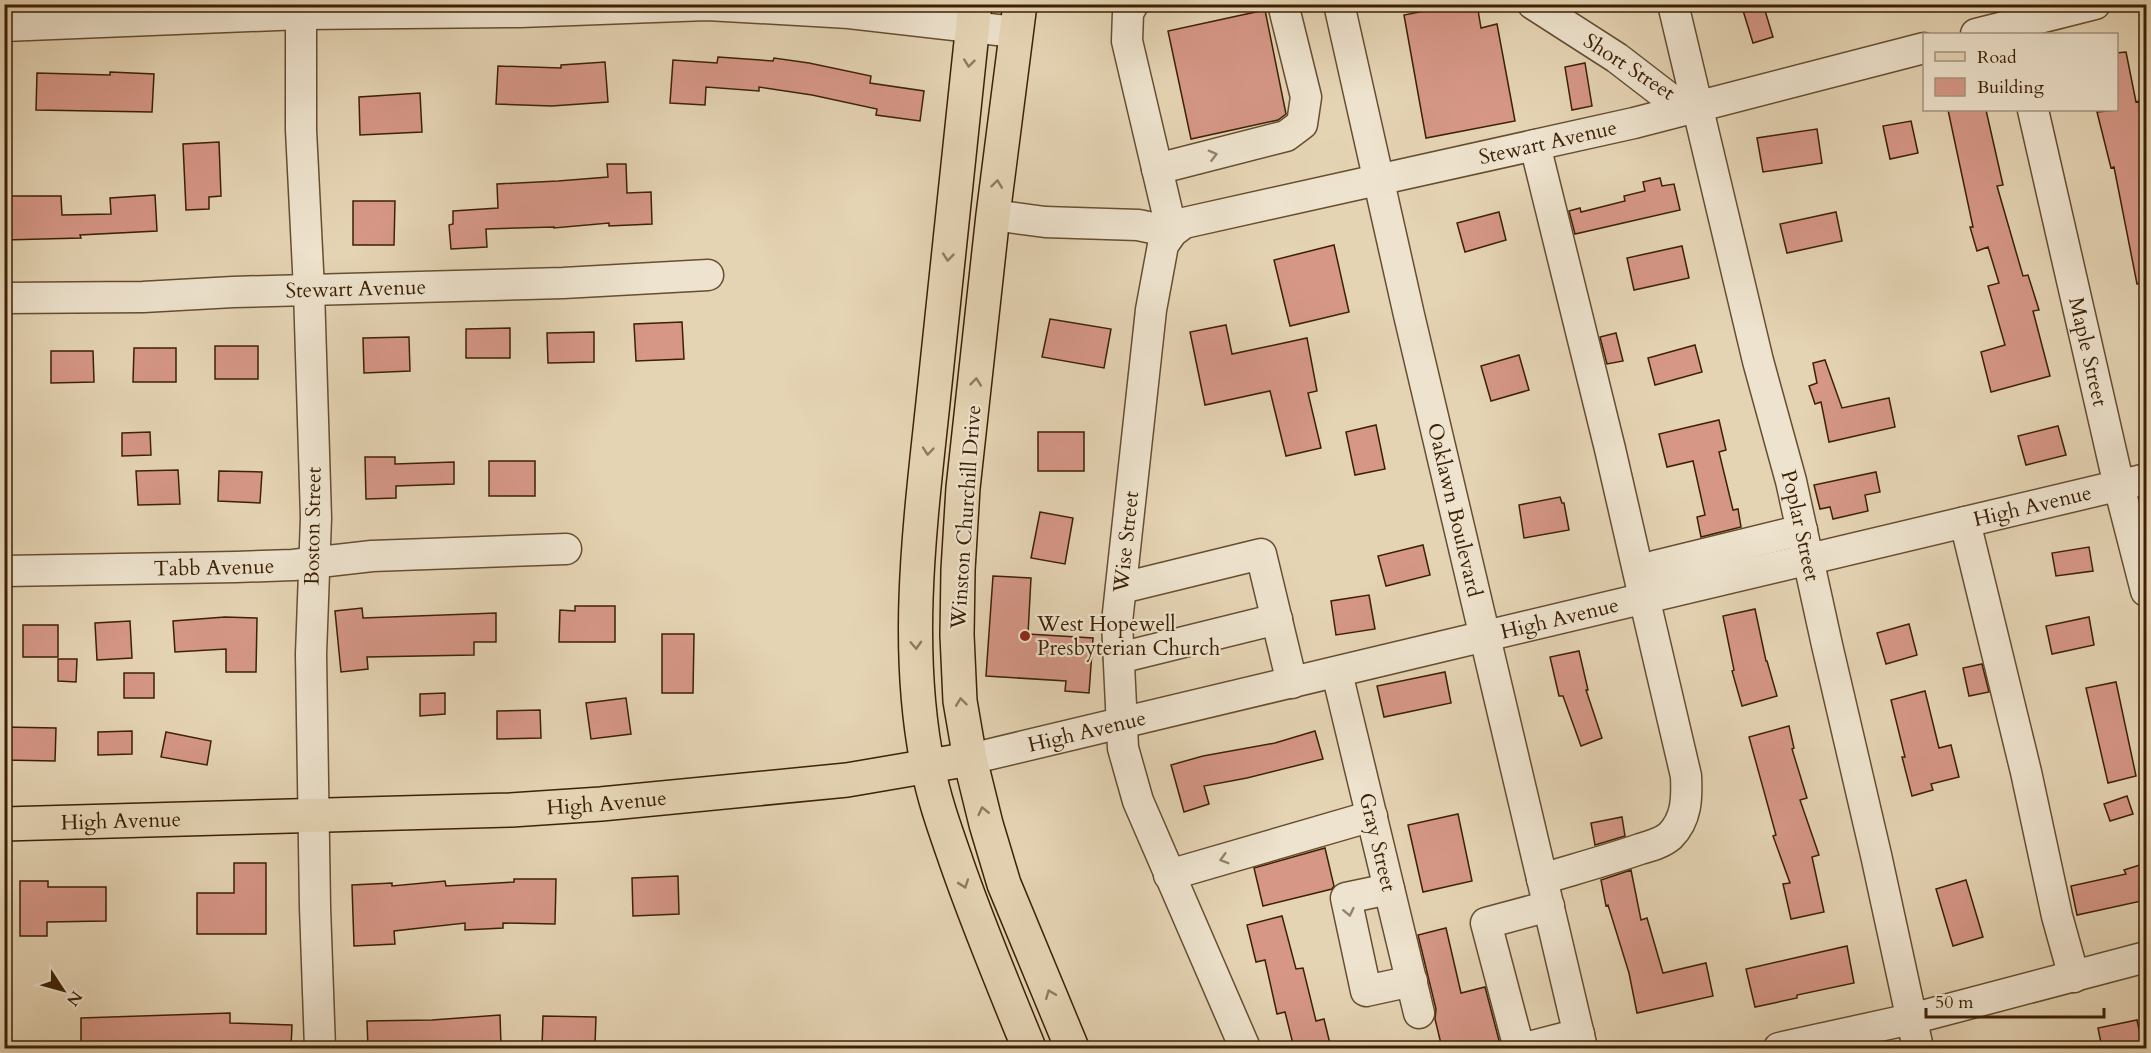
<svg xmlns="http://www.w3.org/2000/svg" width="2151" height="1053" font-family="Cardo,serif">
<style>
.building{fill:#d69787;stroke:#3c2104;stroke-width:1.5}
.lines{fill:none;stroke-linecap:round;stroke-linejoin:round}
.minor-casing{stroke:#664e30;stroke-width:33}
.major-casing{stroke:#3c2104;stroke-width:36}
.highway-casing{stroke:#3c2104;stroke-width:36}
.minor{stroke:#eee3ce;stroke-width:30}
.major{stroke:#e5d4b4;stroke-width:33}
.highway{stroke:#e5d4b4;stroke-width:33}
.oneway{stroke:#907a5c}
.oneway2{stroke:#958269}
.poi-dot{fill:#8f2418;stroke:#eee3ce;stroke-width:2}
.labels{text-anchor:middle;dominant-baseline:central;stroke-width:4.5;stroke-linejoin:round;paint-order:stroke}
.street-label{font-size:21px;fill:#3c2104;stroke:#eee3ce}
.poi-label{font-size:21px;fill:#3c2104;stroke:#eee3ce;text-anchor:start}
</style>
<rect width="100%" height="100%" fill="#e5d4b4"/>
<filter id="stains"><feTurbulence type="fractalNoise" baseFrequency=".00333" numOctaves="4"/><feColorMatrix values="0 0 0 0 .2 0 0 0 0 .09 0 0 0 0 .02 0 0 0 .5 -.17"/></filter>
<radialGradient id="worn" r=".72"><stop offset=".6" stop-color="#630" stop-opacity="0"/><stop offset="1" stop-color="#630" stop-opacity=".3"/></radialGradient>
<path class="building" d="M 1460,4 L 1477,4 L 1481,28 L 1497,24 L 1515,121 L 1426,138 L 1404,15 Z
M 1741,4 L 1763,4 L 1773,37 L 1753,43 Z
M 1265,10 L 1286,114 L 1278,120 L 1191,139 L 1168,31 Z
M 2126,52 L 2136,102 L 2139,101 L 2146,133 L 2146,283 L 2137,284 L 2114,167 L 2111,168 L 2097,112 L 2116,110 L 2116,53 Z
M 718,57 L 773,61 L 774,58 L 809,63 L 871,76 L 870,83 L 924,91 L 920,121 L 876,115 L 877,109 L 812,95 L 759,87 L 759,91 L 706,87 L 705,105 L 670,103 L 673,60 L 717,63 Z
M 605,62 L 608,102 L 552,106 L 496,104 L 498,66 L 561,68 L 561,65 Z
M 1585,63 L 1592,106 L 1572,110 L 1565,67 Z
M 110,72 L 154,74 L 152,112 L 36,110 L 37,73 L 110,75 Z
M 420,93 L 422,132 L 360,135 L 359,97 Z
M 1948,110 L 1986,110 L 2003,185 L 1997,186 L 2023,276 L 2028,275 L 2039,310 L 2033,311 L 2050,376 L 1991,392 L 1981,352 L 2005,345 L 1988,286 L 1999,283 L 1988,247 L 1977,251 L 1970,227 L 1973,227 Z
M 1911,121 L 1918,153 L 1890,159 L 1883,126 Z
M 1817,129 L 1822,163 L 1763,172 L 1757,138 Z
M 219,142 L 221,196 L 209,197 L 209,209 L 186,210 L 183,144 Z
M 607,164 L 626,164 L 627,193 L 651,192 L 652,224 L 609,226 L 609,223 L 554,228 L 554,227 L 486,229 L 487,247 L 451,249 L 449,225 L 453,224 L 453,211 L 498,208 L 497,184 L 558,181 L 608,177 Z
M 1660,178 L 1662,186 L 1674,184 L 1680,210 L 1575,234 L 1569,211 L 1580,208 L 1581,212 L 1625,201 L 1624,196 L 1645,191 L 1643,182 Z
M 155,195 L 157,231 L 80,235 L 81,238 L 4,240 L 4,196 L 61,196 L 62,215 L 111,214 L 110,198 Z
M 353,201 L 395,201 L 394,245 L 353,245 Z
M 1499,212 L 1506,240 L 1465,252 L 1457,223 Z
M 1836,212 L 1842,241 L 1787,253 L 1780,224 Z
M 1334,245 L 1349,312 L 1290,326 L 1274,260 Z
M 1682,246 L 1689,278 L 1634,290 L 1627,258 Z
M 1050,319 L 1111,329 L 1104,368 L 1042,357 Z
M 682,322 L 684,359 L 636,361 L 634,324 Z
M 1226,325 L 1232,354 L 1307,338 L 1317,391 L 1308,393 L 1321,448 L 1286,456 L 1270,391 L 1205,405 L 1190,332 Z
M 510,328 L 510,358 L 466,358 L 466,329 Z
M 594,332 L 594,362 L 548,363 L 547,333 Z
M 1616,333 L 1623,361 L 1607,364 L 1600,337 Z
M 409,337 L 410,371 L 364,373 L 363,338 Z
M 1695,345 L 1702,372 L 1655,385 L 1648,358 Z
M 215,346 L 258,346 L 258,379 L 215,379 Z
M 134,348 L 176,348 L 176,382 L 133,382 Z
M 51,351 L 93,351 L 94,382 L 51,383 Z
M 1519,355 L 1529,390 L 1491,401 L 1481,366 Z
M 1825,360 L 1842,408 L 1889,398 L 1895,427 L 1829,442 L 1821,402 L 1815,404 L 1809,386 L 1817,383 L 1813,363 Z
M 1719,420 L 1726,450 L 1719,452 L 1733,510 L 1738,509 L 1741,527 L 1701,537 L 1697,517 L 1705,515 L 1693,461 L 1667,467 L 1659,434 Z
M 1376,425 L 1385,469 L 1355,475 L 1346,432 Z
M 2058,426 L 2066,455 L 2026,465 L 2018,436 Z
M 150,432 L 151,455 L 122,456 L 122,433 Z
M 1038,432 L 1084,432 L 1084,471 L 1038,471 Z
M 365,457 L 395,457 L 395,464 L 454,462 L 454,484 L 396,486 L 396,498 L 366,499 Z
M 489,461 L 535,461 L 535,496 L 489,496 Z
M 178,470 L 180,504 L 138,505 L 136,471 Z
M 219,471 L 262,472 L 260,503 L 218,501 Z
M 1876,472 L 1880,492 L 1865,495 L 1868,511 L 1833,519 L 1830,507 L 1820,509 L 1814,485 Z
M 1560,497 L 1562,503 L 1564,503 L 1569,530 L 1524,538 L 1519,505 Z
M 1040,512 L 1073,518 L 1065,564 L 1031,558 Z
M 1423,545 L 1430,575 L 1386,586 L 1378,556 Z
M 2089,547 L 2093,571 L 2056,576 L 2052,553 Z
M 993,576 L 1031,578 L 1028,634 L 1093,638 L 1089,693 L 1065,691 L 1066,681 L 986,676 Z
M 1369,595 L 1375,629 L 1336,635 L 1331,601 Z
M 575,606 L 615,606 L 615,642 L 559,642 L 560,610 L 575,611 Z
M 362,608 L 363,618 L 496,613 L 496,642 L 474,642 L 474,655 L 367,657 L 368,669 L 341,672 L 335,611 Z
M 1755,609 L 1766,661 L 1767,661 L 1777,696 L 1742,706 L 1732,671 L 1734,670 L 1723,616 Z
M 225,617 L 257,618 L 256,672 L 226,672 L 226,649 L 175,652 L 173,621 Z
M 2089,617 L 2094,645 L 2052,654 L 2046,626 Z
M 130,621 L 132,658 L 97,660 L 95,623 Z
M 1909,624 L 1917,655 L 1886,664 L 1877,633 Z
M 23,625 L 58,625 L 58,657 L 23,657 Z
M 662,634 L 694,634 L 693,693 L 662,693 Z
M 1579,651 L 1588,690 L 1586,690 L 1602,738 L 1581,746 L 1563,696 L 1559,696 L 1550,657 Z
M 58,659 L 77,659 L 76,682 L 58,681 Z
M 1982,664 L 1989,692 L 1969,696 L 1963,668 Z
M 1445,672 L 1451,703 L 1384,717 L 1377,686 Z
M 124,673 L 154,673 L 154,698 L 124,698 Z
M 2116,682 L 2136,776 L 2108,783 L 2086,688 Z
M 1925,691 L 1939,748 L 1951,745 L 1959,777 L 1931,784 L 1933,790 L 1912,796 L 1902,757 L 1905,757 L 1891,700 Z
M 445,693 L 445,714 L 420,716 L 420,694 Z
M 626,698 L 631,734 L 591,739 L 586,703 Z
M 540,710 L 541,738 L 497,739 L 497,711 Z
M 1789,726 L 1794,748 L 1792,749 L 1807,798 L 1800,800 L 1819,855 L 1812,857 L 1824,912 L 1791,919 L 1783,884 L 1790,883 L 1773,836 L 1776,835 L 1749,737 Z
M 4,727 L 56,728 L 55,761 L 4,760 Z
M 132,731 L 132,754 L 98,755 L 98,732 Z
M 1315,731 L 1323,759 L 1247,778 L 1204,786 L 1209,804 L 1184,812 L 1171,765 L 1203,756 L 1275,743 Z
M 166,732 L 211,741 L 207,765 L 161,757 Z
M 2127,796 L 2133,814 L 2110,821 L 2104,804 Z
M 1458,814 L 1472,881 L 1423,892 L 1408,825 Z
M 1622,817 L 1625,836 L 1595,845 L 1591,823 Z
M 1325,848 L 1334,886 L 1332,889 L 1263,906 L 1254,868 Z
M 234,863 L 266,863 L 266,934 L 197,934 L 197,893 L 234,893 Z
M 2146,863 L 2146,900 L 2077,915 L 2071,886 L 2126,874 L 2124,870 Z
M 1631,870 L 1641,920 L 1647,918 L 1663,973 L 1706,963 L 1713,996 L 1637,1013 L 1629,973 L 1608,905 L 1606,906 L 1601,880 Z
M 678,876 L 679,914 L 633,916 L 632,878 Z
M 514,879 L 556,879 L 555,924 L 503,923 L 503,928 L 465,930 L 465,923 L 394,931 L 395,944 L 354,946 L 352,885 L 392,883 L 392,886 L 445,881 L 446,886 L 514,882 Z
M 1966,880 L 1983,937 L 1953,946 L 1936,889 Z
M 20,881 L 48,881 L 48,887 L 106,887 L 106,921 L 47,922 L 47,936 L 20,936 Z
M 1282,916 L 1296,969 L 1303,968 L 1316,1021 L 1324,1019 L 1331,1048 L 1294,1048 L 1285,1012 L 1277,1014 L 1265,960 L 1256,962 L 1247,925 Z
M 1446,928 L 1461,993 L 1485,987 L 1501,1048 L 1442,1048 L 1435,1019 L 1436,1009 L 1418,935 Z
M 1847,946 L 1854,983 L 1797,995 L 1797,998 L 1755,1007 L 1746,969 Z
M 230,1013 L 230,1023 L 292,1025 L 291,1048 L 81,1048 L 81,1018 Z
M 500,1015 L 501,1046 L 465,1048 L 368,1048 L 367,1021 L 432,1020 Z
M 543,1016 L 596,1017 L 595,1045 L 568,1044 L 568,1048 L 542,1048 Z
M 2137,1020 L 2143,1048 L 2102,1048 L 2098,1028 Z"/>
<g class="lines">
<g class="minor-casing">
<g id="minor">
<path d="M 301,4 L 301,130 L 309,290 L 316,518 L 311,654 L 315,907 L 320,1048"/>
<path id="s1" d="M 1339,4 L 1409,315 L 1582,1048"/>
<path d="M 1533,4 L 1617,58 L 1669,98 L 1698,106"/>
<path id="s2" d="M 1673,4 L 1758,361 L 1791,481 L 1827,645 L 1876,855 L 1918,1048"/>
<path d="M 4,26 L 301,14 L 520,12 L 707,5 L 849,13 L 1015,32"/>
<path d="M 1976,34 L 2095,4"/>
<path id="s3" d="M 2033,110 L 2119,486 L 2146,591"/>
<path d="M 1535,145 L 1610,449 L 1644,597"/>
<path d="M 1157,169 L 1286,136 L 1302,124 L 1306,97 L 1283,4"/>
<path d="M 993,215 L 1045,222 L 1138,225 L 1172,232 L 1127,41 L 1128,13 L 1133,4"/>
<path id="s4" d="M 4,298 L 143,297 L 233,292 L 563,283 L 708,275"/>
<path d="M 1965,522 L 2026,772 L 2057,916 L 2074,977"/>
<path id="s5" d="M 4,571 L 236,567 L 293,565 L 372,556 L 566,549"/>
<path d="M 1122,588 L 1261,554 L 1292,683"/>
<path d="M 1119,658 L 1277,619"/>
<path id="s6" d="M 1337,673 L 1419,1013"/>
<path id="s7" d="M 970,759 C 1362,666 1754,571 2146,479"/>
<path d="M 1169,875 L 1372,816"/>
<path d="M 1542,879 C 1575,869 1608,860 1640,849 C 1650,846 1662,843 1670,836 C 1687,819 1687,798 1686,776 L 1644,597 L 1647,579 L 1655,566 L 1802,530"/>
<path d="M 1389,889 L 1346,898 L 1366,991 L 1412,981"/>
<path id="s8" d="M 1245,1048 L 1138,801 L 1123,748 L 1117,622 L 1151,310 L 1163,245 L 1172,232 L 1184,223 L 1634,123 L 1924,48"/>
<path d="M 1519,1048 L 1486,923 L 1549,906"/>
<path d="M 1525,1048 L 1579,1034"/>
<path d="M 1779,1048 L 1911,1019 L 2146,957"/>
</g>
</g>
<g class="major-casing">
<g id="major">
<path id="s9" d="M 4,824 L 511,810 L 601,804 L 847,780 L 970,759"/>
</g>
</g>
<g class="highway-casing">
<path id="highway" d="M 975,4 C 961,134 948,264 934,393 C 921,517 903,644 928,767 C 934,800 946,832 957,864 C 979,927 1004,987 1029,1048
M 1020,4 L 993,215 L 963,488 L 958,570 L 957,635 L 960,701 L 970,759 L 986,824 L 1004,884 L 1072,1048"/>
</g>
<use href="#minor" class="minor"/>
<use href="#major" class="major"/>
<use href="#highway" class="highway"/>
</g>
<defs><path id="oneway-chevron" d="M-2-3.5L2.5 0L-2 3.5" fill="none" stroke-width="1.6" stroke-linecap="round" stroke-linejoin="round" transform="scale(1.5)"/></defs>
<g class="oneway">
<use href="#oneway-chevron" transform="translate(969 63) rotate(96)"/>
<use href="#oneway-chevron" transform="translate(997 184) rotate(-83)"/>
<use href="#oneway-chevron" transform="translate(948 257) rotate(96)"/>
<use href="#oneway-chevron" transform="translate(976 382) rotate(-84)"/>
<use href="#oneway-chevron" transform="translate(928 451) rotate(95)"/>
<use href="#oneway-chevron" transform="translate(916 645) rotate(87)"/>
<use href="#oneway-chevron" transform="translate(961 702) rotate(-97)"/>
<use href="#oneway-chevron" transform="translate(983 811) rotate(-103)"/>
<use href="#oneway-chevron" transform="translate(964 884) rotate(71)"/>
<use href="#oneway-chevron" transform="translate(1050 994) rotate(-112)"/>
</g>
<g class="oneway2">
<use href="#oneway-chevron" transform="translate(1213 155) rotate(-14)"/>
<use href="#oneway-chevron" transform="translate(1224 859) rotate(164)"/>
<use href="#oneway-chevron" transform="translate(1349 912) rotate(78)"/>
</g>
<circle class="poi-dot" cx="1025" cy="636" r="6"/>
<g class="labels">
<g class="street-label">
<text transform="translate(1629 67) rotate(33)">Short Street</text>
<text stroke="none"><textPath href="#s8" startOffset="1234">Stewart Avenue</textPath></text>
<text stroke="none"><textPath href="#s4" startOffset="352">Stewart Avenue</textPath></text>
<text stroke="none"><textPath href="#s3" startOffset="248">Maple Street</textPath></text>
<text stroke="none"><textPath href="#s7" startOffset="1092">High Avenue</textPath></text>
<text stroke="none"><textPath href="#s1" startOffset="519">Oaklawn Boulevard</textPath></text>
<text transform="translate(966 517) rotate(-86)">Winston Churchill Drive</text>
<text stroke="none"><textPath href="#s2" startOffset="537">Poplar Street</textPath></text>
<text transform="translate(313 526) rotate(-89)">Boston Street</text>
<text stroke="none"><textPath href="#s8" startOffset="531">Wise Street</textPath></text>
<text stroke="none"><textPath href="#s5" startOffset="210">Tabb Avenue</textPath></text>
<text stroke="none"><textPath href="#s7" startOffset="606">High Avenue</textPath></text>
<text stroke="none"><textPath href="#s7" startOffset="120">High Avenue</textPath></text>
<text stroke="none"><textPath href="#s9" startOffset="603">High Avenue</textPath></text>
<text stroke="none"><textPath href="#s9" startOffset="117">High Avenue</textPath></text>
<text stroke="none"><textPath href="#s6" startOffset="174">Gray Street</textPath></text>
</g>
<g class="poi-label">
<text x="1037" y="624">West Hopewell<tspan x="1037" dy="24">Presbyterian Church</tspan></text>
</g>
</g>
<rect width="2151" height="1053" fill="none" stroke="#e5d4b4" stroke-width="24"/>
<rect x="6" y="6" width="2139" height="1041" fill="none" stroke="#3c2104" stroke-width="3"/>
<rect x="12" y="12" width="2127" height="1029" fill="none" stroke="#3c2104" stroke-width="1.5"/>
<rect x="1923" y="33" width="195" height="78" fill="#eee3ce" stroke="#a7957d" stroke-width="1.5"/>
<rect x="1935" y="52" width="30" height="9" fill="#e5d4b4" stroke="#a7957d" stroke-width="1.5"/>
<text x="1977" y="63" font-size="18" fill="#3c2104">Road</text>
<rect x="1935" y="78" width="30" height="18" fill="#d69787" stroke="#a7957d" stroke-width="1.5"/>
<text x="1977" y="93" font-size="18" fill="#3c2104">Building</text>
<g transform="translate(63 990) rotate(126)" stroke="#eee3ce" stroke-width="4.5" paint-order="stroke">
<path d="M0-4.5L10 22L0 15L-10 22Z" fill="#3c2104"/>
<text y="-9" font-size="16" font-weight="bold" text-anchor="middle" fill="#3c2104">N</text>
</g>
<path d="M1926 1008v9h178v-9" fill="none" stroke="#3c2104" stroke-width="3"/>
<text x="1935" y="1008" font-size="18" fill="#3c2104" stroke="#eee3ce" stroke-width="4.5" paint-order="stroke">50 m</text>
<rect width="100%" height="100%" filter="url(#stains)"/>
<rect width="100%" height="100%" fill="url(#worn)"/>
</svg>
